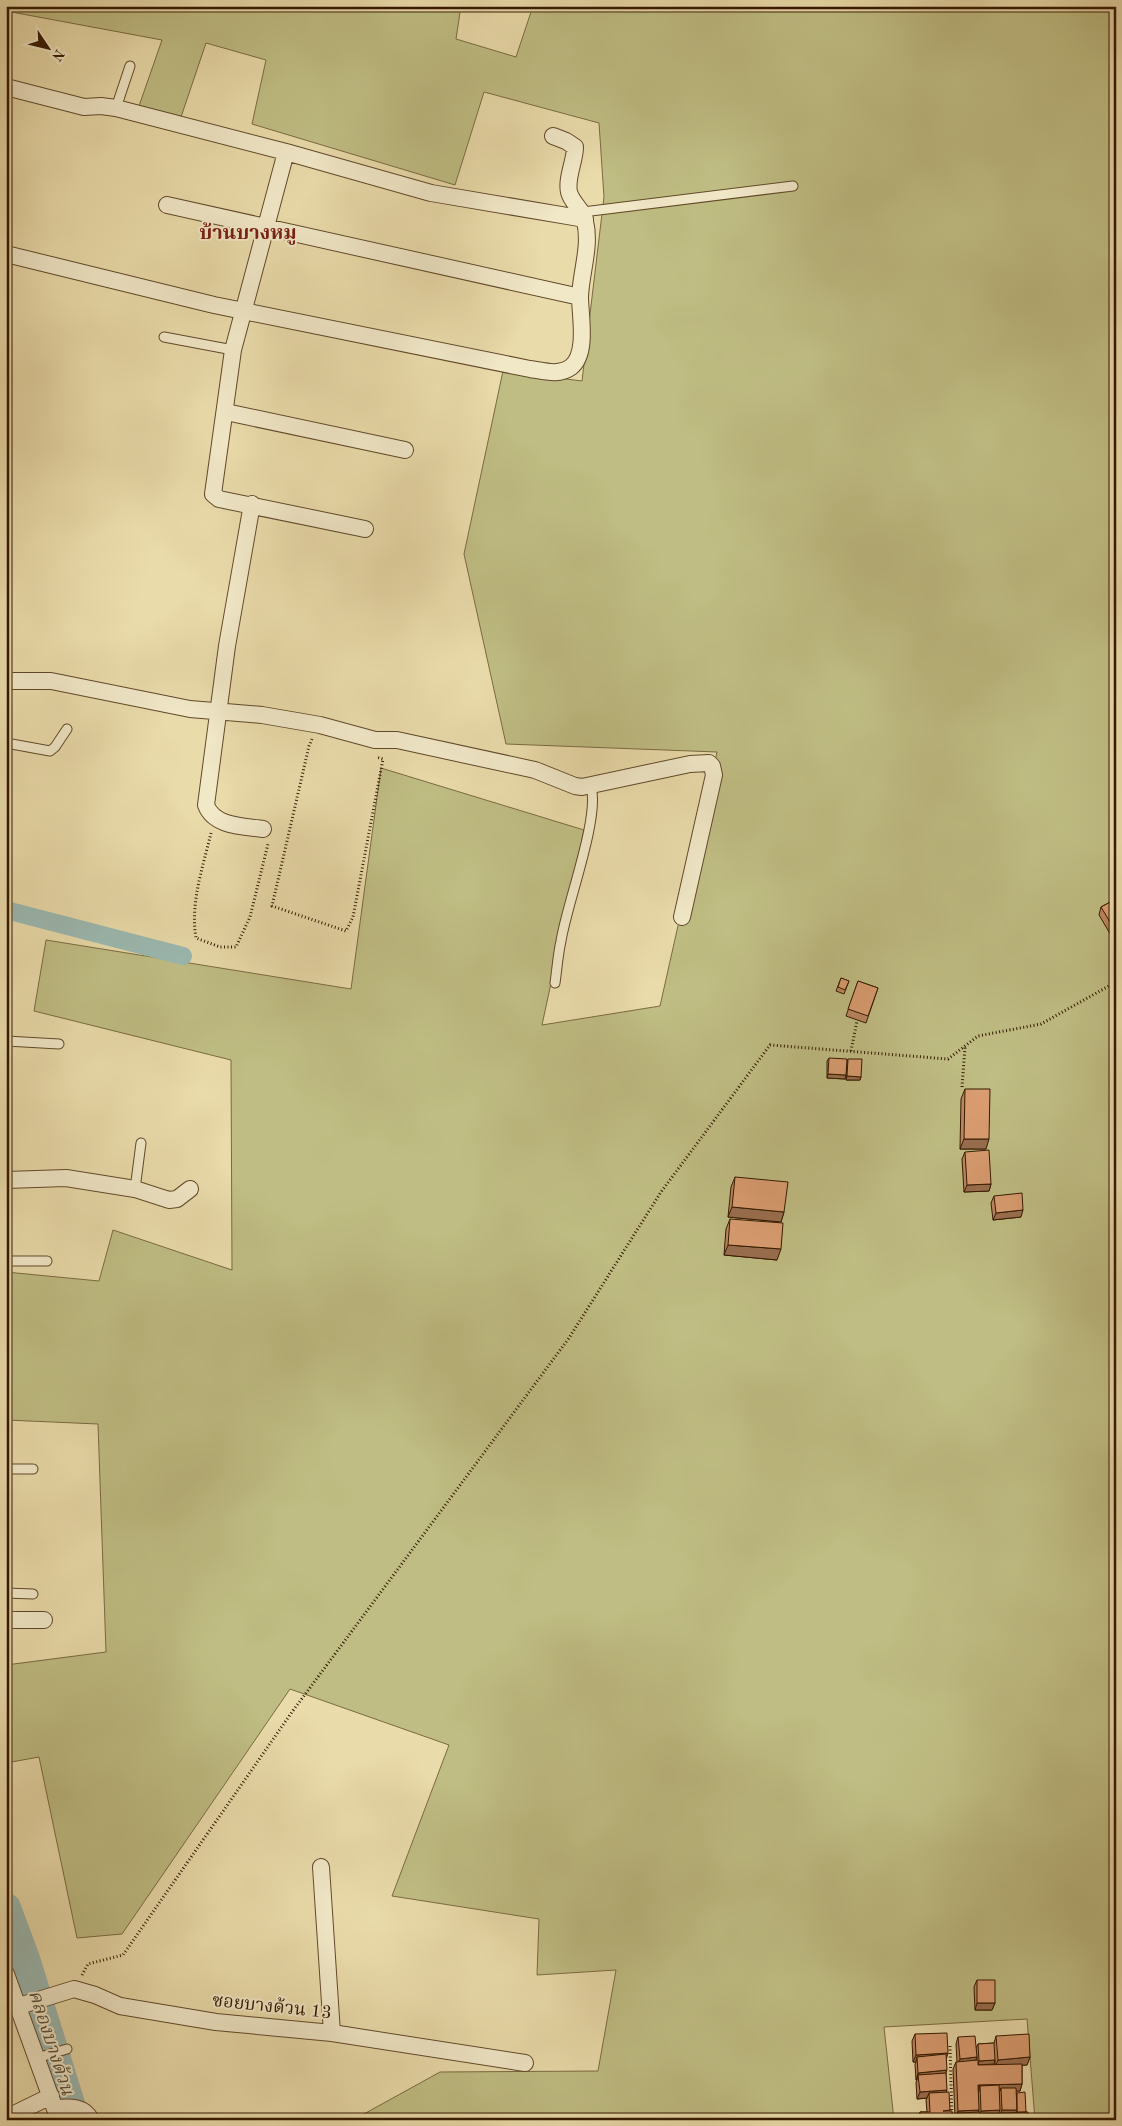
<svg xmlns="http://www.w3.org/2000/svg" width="1122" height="2126" font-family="'Old Standard TT','Noto Serif Thai',serif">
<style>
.green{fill:#bfbd83;stroke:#7a6a42}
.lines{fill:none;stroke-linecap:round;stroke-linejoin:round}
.canal{stroke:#9bb9b2;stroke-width:18}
.river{stroke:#9bb9b2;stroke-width:30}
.lane-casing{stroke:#62492a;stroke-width:11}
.street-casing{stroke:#62492a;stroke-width:18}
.path{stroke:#341800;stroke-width:3;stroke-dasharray:1 2.5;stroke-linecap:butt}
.lane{stroke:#f1e8c8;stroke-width:9}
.street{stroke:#f1e8c8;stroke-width:16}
.wall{fill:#bb8761;stroke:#341800;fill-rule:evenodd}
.shaded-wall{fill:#996e4f;stroke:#341800}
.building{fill:#da9d71;stroke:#341800}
.labels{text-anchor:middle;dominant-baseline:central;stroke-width:4;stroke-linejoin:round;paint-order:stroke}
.street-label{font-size:18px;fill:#341800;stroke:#f1e8c8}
.water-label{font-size:19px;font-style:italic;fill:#58503e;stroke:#f1e8c8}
.quarter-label{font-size:20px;font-weight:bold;fill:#7a1f14;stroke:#f1e8c8}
</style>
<rect width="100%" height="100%" fill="#eadbaa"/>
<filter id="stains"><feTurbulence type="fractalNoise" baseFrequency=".004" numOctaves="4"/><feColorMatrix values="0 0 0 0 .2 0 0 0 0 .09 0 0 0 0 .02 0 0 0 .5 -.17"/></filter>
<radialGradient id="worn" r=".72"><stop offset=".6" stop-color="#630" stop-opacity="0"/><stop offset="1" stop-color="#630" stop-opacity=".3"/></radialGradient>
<path class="green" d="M 6,6 L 346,6 L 364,10 L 365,6 L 461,6 L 456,39 L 516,57 L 532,9 L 535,6 L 1116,6 L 1116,2120 L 1035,2120 L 1027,2019 L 884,2027 L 894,2120 L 353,2120 L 440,2072 L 598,2071 L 616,1970 L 537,1975 L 539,1919 L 392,1896 L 449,1745 L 290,1689 L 122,1934 L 77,1938 L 39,1757 L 6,1763 L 6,1665 L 106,1652 L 98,1424 L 6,1420 L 6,1272 L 99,1281 L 113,1230 L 232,1270 L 231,1060 L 34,1011 L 46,940 L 351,989 L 381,768 L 584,830 L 542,1025 L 660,1006 L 717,752 L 506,744 L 464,554 L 503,371 L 582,381 L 604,197 L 599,123 L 484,92 L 455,185 L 252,124 L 266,60 L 206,43 L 181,117 L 139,106 L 162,40 L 6,11 Z"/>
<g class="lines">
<path class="canal" d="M 6,910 L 183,956"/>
<path class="river" d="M 6,1908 L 25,1959 L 75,2120"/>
<g class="lane-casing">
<path id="lane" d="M 116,108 L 130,66
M 583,212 L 793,186
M 164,337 L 233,350
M 6,743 L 50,751 L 55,747 L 67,729
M 555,983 C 557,969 558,954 561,941 C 567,903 600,818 591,786
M 6,1041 L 59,1044
M 135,1189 L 141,1143
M 6,1261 L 47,1261
M 6,1469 L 33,1469
M 6,1593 L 33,1594
M 37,2058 L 67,2049"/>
</g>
<g class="street-casing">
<path id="street" d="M 6,87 L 84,107 L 101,106 L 116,108 L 286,152 L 431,193 L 585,219
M 286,152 L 233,350 L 213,494 L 219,499 L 365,529
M 167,205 L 580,297
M 6,254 L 214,305 L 530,369 C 544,371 559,376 571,367 C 588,354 580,315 580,297 C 581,271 591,247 585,221 C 583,209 572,204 569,192 C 566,178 575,161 575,147 L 566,141 L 553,136
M 226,412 L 405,450
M 252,504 L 227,646 L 206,805 C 214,827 244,826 263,829
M 6,681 L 51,681 L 190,709 L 262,715 L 320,725 L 375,740 L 397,740 L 535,770 L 575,786 L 582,787 L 690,764 L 709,763 L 712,766 L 714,775 L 682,917
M 6,1180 L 66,1178 L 135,1189 L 169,1200 L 177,1199 L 190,1189
M 6,1620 L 44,1620
M 321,1867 L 332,2033
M 6,1974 L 59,2120
M 19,2006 L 74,1989 L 95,1995 L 120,2006 L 216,2022 L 332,2033 L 525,2063
M 56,2108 C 70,2107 84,2106 91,2120
M 6,2118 L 51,2096"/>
</g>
<path class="path" d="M 312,739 L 309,746 L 272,906 L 346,931 L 353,917 L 383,759 L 376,757
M 211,833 C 203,867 190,903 196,938 L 220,947 L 236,947 L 250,917 L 268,844
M 851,1051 L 857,1021
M 962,1087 L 965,1047
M 82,1975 L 88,1964 L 123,1955 L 292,1712 L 569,1338 L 661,1192 L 770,1045 L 948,1059 L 978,1036 L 1041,1024 L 1116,982
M 950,2046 L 952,2120"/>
<use href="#lane" class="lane"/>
<use href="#street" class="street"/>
</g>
<path class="wall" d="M 1116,899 L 1116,941 L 1115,942 L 1099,915 L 1101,907 Z
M 841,978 L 849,981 L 844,994 L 836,991 Z
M 858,981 L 878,988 L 866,1023 L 846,1016 Z
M 829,1058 L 846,1075 L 845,1079 L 827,1078 L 827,1061 Z
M 848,1059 L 861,1077 L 860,1080 L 846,1080 L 847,1062 Z
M 965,1089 L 986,1149 L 960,1149 L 961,1099 Z
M 965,1152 L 991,1184 L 989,1191 L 964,1192 L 962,1159 Z
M 735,1177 L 784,1212 L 781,1222 L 728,1217 L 731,1187 Z
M 994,1196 L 1021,1217 L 993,1220 L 991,1203 Z
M 730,1219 L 777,1260 L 724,1255 L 726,1229 Z
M 977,1980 L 995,2003 L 992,2010 L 975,2010 L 974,1987 Z
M 915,2034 L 946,2060 L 946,2092 L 952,2120 L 918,2120 L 920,2112 L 927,2112 L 926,2100 L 927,2098 L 917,2099 L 916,2082 L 917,2080 L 916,2080 L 915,2064 L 916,2062 L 913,2062 L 912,2041 Z
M 996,2036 L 1030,2057 L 1027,2065 L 1022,2065 L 1022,2084 L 1020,2091 L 1016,2091 L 1016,2093 L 1026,2112 L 1028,2120 L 955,2120 L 956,2118 L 955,2118 L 953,2069 L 956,2062 L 957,2062 L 956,2044 L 958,2037 L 977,2057 L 975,2060 L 977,2060 L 976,2048 L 978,2044 L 994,2043 ZM 995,2060 L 995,2065 L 980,2065 L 994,2064 Z"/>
<path class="shaded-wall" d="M 828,1074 L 846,1075 L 845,1079 L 827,1078 Z
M 847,1076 L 861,1077 L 860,1080 L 846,1080 Z
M 964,1139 L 989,1139 L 986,1149 L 960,1149 Z
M 991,1184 L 989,1191 L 964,1192 L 967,1185 Z
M 732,1207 L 784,1212 L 781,1222 L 728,1217 Z
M 1023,1210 L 1021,1217 L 993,1220 L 996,1213 Z
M 728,1245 L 781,1249 L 777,1260 L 724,1255 Z
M 977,2003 L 995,2003 L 992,2010 L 975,2010 Z
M 948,2053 L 946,2060 L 917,2057 L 916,2062 L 913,2062 L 916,2055 Z
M 977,2057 L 974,2064 L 957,2066 L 960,2059 Z
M 1030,2057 L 1027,2065 L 995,2067 L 998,2060 Z
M 995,2060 L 994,2064 L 978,2065 L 979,2061 Z
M 947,2070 L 944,2077 L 918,2075 L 917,2080 L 916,2080 L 918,2073 Z
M 1022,2084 L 1020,2091 L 1001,2091 L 1001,2088 L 1000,2091 L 980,2092 L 980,2086 L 978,2092 L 978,2085 Z
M 947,2090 L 945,2097 L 929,2093 L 927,2098 L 917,2099 L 920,2092 Z
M 979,2110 L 977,2117 L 958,2113 L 956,2118 L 955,2118 L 958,2111 Z
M 1000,2110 L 998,2117 L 982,2114 L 980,2118 L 978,2118 L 981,2111 Z
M 1002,2110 L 1017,2110 L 1014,2117 L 999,2117 Z"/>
<path class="building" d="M 1116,899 L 1116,932 L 1101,907 Z
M 841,978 L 849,981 L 845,990 L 838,987 Z
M 858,981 L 878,988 L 868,1016 L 848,1009 Z
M 829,1058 L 847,1059 L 846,1075 L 828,1074 Z
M 848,1059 L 862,1059 L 861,1077 L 847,1076 Z
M 965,1089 L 990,1089 L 989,1139 L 964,1139 Z
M 989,1150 L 991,1184 L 967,1185 L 965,1152 Z
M 735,1177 L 788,1182 L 784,1212 L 732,1207 Z
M 1022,1193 L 1023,1210 L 996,1213 L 994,1196 Z
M 730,1219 L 783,1223 L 781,1249 L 728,1245 Z
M 977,1980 L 995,1980 L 995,2003 L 977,2003 Z
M 947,2033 L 948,2053 L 916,2055 L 915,2034 Z
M 1029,2034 L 1030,2057 L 998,2060 L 996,2036 Z
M 975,2036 L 977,2057 L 960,2059 L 958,2037 Z
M 994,2043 L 995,2060 L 979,2061 L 978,2044 Z
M 946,2054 L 947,2070 L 918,2073 L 917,2057 Z
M 978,2060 L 978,2065 L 1022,2064 L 1022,2084 L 978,2085 L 979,2110 L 958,2111 L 956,2062 Z
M 946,2073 L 947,2090 L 920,2092 L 918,2075 Z
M 999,2085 L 1000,2110 L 981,2111 L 980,2086 Z
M 1001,2088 L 1016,2088 L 1017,2110 L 1002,2110 Z
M 949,2092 L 950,2110 L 943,2111 L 952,2111 L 952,2120 L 920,2120 L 920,2112 L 930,2112 L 929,2093 Z
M 1025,2092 L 1026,2112 L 1017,2112 L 1017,2093 Z
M 980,2112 L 980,2120 L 958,2120 L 958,2113 Z
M 1028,2112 L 1028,2120 L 982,2120 L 982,2114 Z"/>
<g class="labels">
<g class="street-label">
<text transform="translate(272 2007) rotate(6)">ซอยบางด้วน 13</text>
</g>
<g class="water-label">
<text transform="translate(50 2043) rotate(72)">คลองบางด้วน</text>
</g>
<g class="quarter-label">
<text x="248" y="234">บ้านบางหมู</text>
</g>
</g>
<rect width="1122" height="2126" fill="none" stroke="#eadbaa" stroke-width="25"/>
<rect x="8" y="8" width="1107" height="2111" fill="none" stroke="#341800" stroke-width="2.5"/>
<rect x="12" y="12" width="1097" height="2101" fill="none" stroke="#341800"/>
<g transform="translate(48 48) rotate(125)" stroke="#f1e8c8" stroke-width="4" paint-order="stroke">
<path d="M0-4L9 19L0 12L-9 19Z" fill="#341800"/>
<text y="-8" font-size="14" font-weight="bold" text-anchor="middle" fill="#341800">N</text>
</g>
<rect width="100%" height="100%" filter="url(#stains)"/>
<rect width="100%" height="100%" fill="url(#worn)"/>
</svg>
